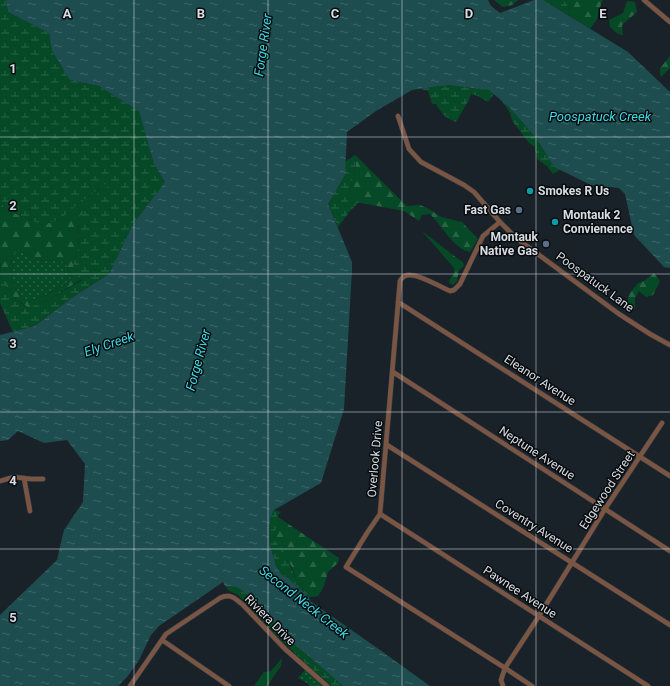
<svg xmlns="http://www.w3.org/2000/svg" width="670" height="686" font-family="Roboto,sans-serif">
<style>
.grass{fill:url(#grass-dots)}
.forest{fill:url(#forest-firs);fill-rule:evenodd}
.wetland{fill:url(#wetland-marsh)}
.water{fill:url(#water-ripples)}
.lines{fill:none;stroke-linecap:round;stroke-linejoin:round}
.minor-casing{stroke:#343c43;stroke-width:5.5}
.minor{stroke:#7a5544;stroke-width:4.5}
.grid{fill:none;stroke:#d7dde2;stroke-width:1;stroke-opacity:0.55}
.culture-dot{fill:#0f9aa8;stroke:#070b0e;stroke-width:1.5}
.service-dot{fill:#5c6f8a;stroke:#070b0e;stroke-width:1.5}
.labels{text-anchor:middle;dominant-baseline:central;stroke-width:3;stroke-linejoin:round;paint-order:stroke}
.poi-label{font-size:12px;font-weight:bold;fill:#d7dde2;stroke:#070b0e;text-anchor:start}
.street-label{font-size:12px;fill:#d7dde2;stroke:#070b0e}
.water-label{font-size:13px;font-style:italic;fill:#3fdae4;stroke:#070b0e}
.grid-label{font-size:13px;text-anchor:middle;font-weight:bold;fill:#d7dde2;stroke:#070b0e;stroke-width:3;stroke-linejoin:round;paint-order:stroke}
</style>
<defs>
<pattern id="grass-dots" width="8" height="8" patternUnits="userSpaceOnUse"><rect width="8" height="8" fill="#054926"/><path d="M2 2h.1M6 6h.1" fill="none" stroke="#296345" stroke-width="1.8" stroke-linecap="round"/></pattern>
<pattern id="forest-firs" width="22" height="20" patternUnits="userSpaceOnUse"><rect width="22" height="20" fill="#054926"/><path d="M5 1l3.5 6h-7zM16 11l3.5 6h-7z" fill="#296345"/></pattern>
<pattern id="wetland-marsh" width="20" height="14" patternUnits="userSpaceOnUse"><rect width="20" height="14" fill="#054926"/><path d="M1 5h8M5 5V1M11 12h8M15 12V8" fill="none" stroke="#296345"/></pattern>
<pattern id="water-ripples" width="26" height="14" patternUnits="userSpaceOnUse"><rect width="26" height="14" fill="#1e4d50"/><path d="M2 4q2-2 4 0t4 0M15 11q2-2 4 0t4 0" fill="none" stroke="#3e6669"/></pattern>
</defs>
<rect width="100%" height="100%" fill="#1a2229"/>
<path class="grass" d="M 18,250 L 39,261 L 59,260 L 66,264 L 69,269 L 71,278 L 63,286 L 38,299 L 24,299 L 15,288 L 10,271 L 11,257 Z
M 305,670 L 323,686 L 310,686 L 307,683 L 298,678 Z"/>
<path class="forest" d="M 494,0 L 518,0 L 512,5 L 503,7 Z
M 564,0 L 603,0 L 601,4 L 597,19 L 590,29 L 568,15 L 572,12 L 565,2 Z
M 627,1 L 635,2 L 637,12 L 622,25 L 623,35 L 618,34 L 610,27 L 609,20 L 623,13 Z
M 670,56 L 670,68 L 661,77 L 660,75 L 660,68 Z
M 355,155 L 407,206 L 420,205 L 429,209 L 441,217 L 462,222 L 478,239 L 470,252 C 455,250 441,225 430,214 L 422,215 L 419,221 L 404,211 L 361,203 L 348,203 L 350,187 L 356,171 Z
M 117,180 L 79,217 L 78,248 L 73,265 L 82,279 L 50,299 L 29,308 L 15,299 L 1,278 L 0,258 L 0,194 L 4,209 L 43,225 L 60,219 L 80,203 L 107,183 ZM 18,250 L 39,261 L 59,260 L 66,264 L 69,269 L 71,278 L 63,286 L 38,299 L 24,299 L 15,288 L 10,271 L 11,257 Z
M 422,231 C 436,241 449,253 463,262 L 464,266 L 459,270 L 457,281 L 453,285 L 449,283 L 450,279 L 454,273 L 454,268 Z
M 654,273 L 660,281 L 653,295 L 646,297 L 639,291 L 635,298 L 635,309 L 630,309 L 626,307 L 629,294 L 638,283 L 644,281 Z
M 281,519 L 339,558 L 338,563 L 328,572 L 324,586 L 318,596 L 312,597 L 305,591 L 296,579 L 292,567 L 274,540 L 276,528 Z
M 282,658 L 281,666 L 267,686 L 254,686 L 264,672 L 271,671 Z"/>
<path class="wetland" d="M 0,0 L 6,0 L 8,12 L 49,33 L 52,51 L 70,80 L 99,86 L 139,111 L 154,164 L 165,182 L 133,224 L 109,274 L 73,297 L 35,326 L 13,332 L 0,303 L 0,258 L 1,278 L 15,299 L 28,308 L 50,299 L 82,280 L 73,265 L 78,248 L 79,217 L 96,195 L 116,181 L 107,183 L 80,203 L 60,219 L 43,225 L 4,209 L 0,194 Z
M 543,0 L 564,0 L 565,2 L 572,12 L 568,15 Z
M 448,85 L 489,90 L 494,94 L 488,102 L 478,96 L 471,94 L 469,100 L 456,122 C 445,118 441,113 436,104 L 432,104 L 428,91 L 421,89 Z
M 501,100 L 510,108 L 536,138 L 554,167 L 560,170 L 553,174 L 547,166 L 537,159 L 535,147 L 529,143 L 513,122 L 509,111 Z
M 355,155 L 356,171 L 350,187 L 348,203 L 358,203 L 350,211 L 338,227 L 328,204 L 345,175 L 345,162 Z
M 274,510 L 281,512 L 277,516 L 281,519 L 276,528 L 274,540 L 285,553 L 296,579 L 305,591 L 312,597 L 309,597 L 288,578 L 281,574 L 276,566 L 269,541 L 270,519 Z
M 225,586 L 236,587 L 242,590 L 262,609 L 306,654 L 343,686 L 332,686 L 304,662 L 274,633 L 238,595 L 228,590 Z"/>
<path class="water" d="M 6,0 L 488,0 L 491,6 L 500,13 L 534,0 L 543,0 L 628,52 L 670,92 L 670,268 L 664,267 L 634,235 L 625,194 L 619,188 L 591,185 L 554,167 L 536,138 L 510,108 L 489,90 L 448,85 L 412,90 L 376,111 L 347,132 L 345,175 L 328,204 L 352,262 L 352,270 L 344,409 L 321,483 L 274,510 L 270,519 L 269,541 L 276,566 L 281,574 L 288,578 L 309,597 L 310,601 L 380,650 L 430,686 L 343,686 L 306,654 L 291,642 L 262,609 L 242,590 L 236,587 L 225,586 L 223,582 L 159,626 L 151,635 L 139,660 L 127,677 L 118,686 L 0,686 L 0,615 L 57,560 L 64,530 L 83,502 L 85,464 L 67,440 L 44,443 L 18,431 L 8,440 L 0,441 L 0,335 L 35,326 L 73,297 L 109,274 L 133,224 L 165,182 L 154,164 L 139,111 L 99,86 L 70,80 L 52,51 L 49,33 L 8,12 Z"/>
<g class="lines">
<g class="minor-casing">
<path id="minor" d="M 644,0 L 670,22
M 398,116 L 409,149 L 421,162 L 464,185 L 474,192 L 500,222 L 516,238 L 619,314 L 650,334 L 670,345
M 500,222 L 483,236 L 460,284 L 454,290 L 450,291 C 440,287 415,271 405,276 C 402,277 402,278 400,281 L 380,514 L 367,533 L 346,567 L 505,668 L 501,680 L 503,686
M 398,302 L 670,476
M 393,372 L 670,551
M 387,445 L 670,625
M 24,478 L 30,511
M 0,481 L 14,477 L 31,479 L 43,479
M 380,514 L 648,686
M 162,640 L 229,686
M 130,686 L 166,634 L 220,598 C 230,593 235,598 243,605 L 285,649 L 327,686
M 532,686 L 505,668 L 539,616 L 605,509 L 662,423"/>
</g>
<use href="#minor" class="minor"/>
</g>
<path class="grid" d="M 134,0 L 134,686M 268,0 L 268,686M 402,0 L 402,686M 536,0 L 536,686M 0,137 L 670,137M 0,274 L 670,274M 0,412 L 670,412M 0,549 L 670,549"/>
<g class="culture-dot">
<circle cx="530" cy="191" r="4"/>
<circle cx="555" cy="222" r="4"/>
</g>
<g class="service-dot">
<circle cx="519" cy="210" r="4"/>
<circle cx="546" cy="244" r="4"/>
</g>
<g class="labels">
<g class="poi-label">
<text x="538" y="191">Smokes R Us</text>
<text x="511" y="210" text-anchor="end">Fast Gas</text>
<text x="563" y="215">Montauk 2<tspan x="563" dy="14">Convienence</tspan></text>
<text x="538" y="237" text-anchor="end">Montauk<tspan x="538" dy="14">Native Gas</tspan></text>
</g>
<g class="street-label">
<text transform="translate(595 282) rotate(36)">Poospatuck Lane</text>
<text transform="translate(540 380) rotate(33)">Eleanor Avenue</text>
<text transform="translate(537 453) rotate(33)">Neptune Avenue</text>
<text transform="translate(375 459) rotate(-85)">Overlook Drive</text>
<text transform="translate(607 490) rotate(-57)">Edgewood Street</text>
<text transform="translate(534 526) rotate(32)">Coventry Avenue</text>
<text transform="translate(520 592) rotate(33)">Pawnee Avenue</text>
<text transform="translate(270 620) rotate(45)">Riviera Drive</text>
</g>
<g class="water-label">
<text transform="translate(263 45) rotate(-82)">Forge River</text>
<text x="600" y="116">Poospatuck Creek</text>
<text transform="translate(109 344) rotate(-19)">Ely Creek</text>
<text transform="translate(198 360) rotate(-75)">Forge River</text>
<text transform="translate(304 602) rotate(38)">Second Neck Creek</text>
</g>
</g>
<g class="grid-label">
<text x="67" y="18">A</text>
<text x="201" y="18">B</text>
<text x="335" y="18">C</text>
<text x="469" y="18">D</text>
<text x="603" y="18">E</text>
<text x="13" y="73">1</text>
<text x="13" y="210">2</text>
<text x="13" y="348">3</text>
<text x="13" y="485">4</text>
<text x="13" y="622">5</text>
</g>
</svg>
